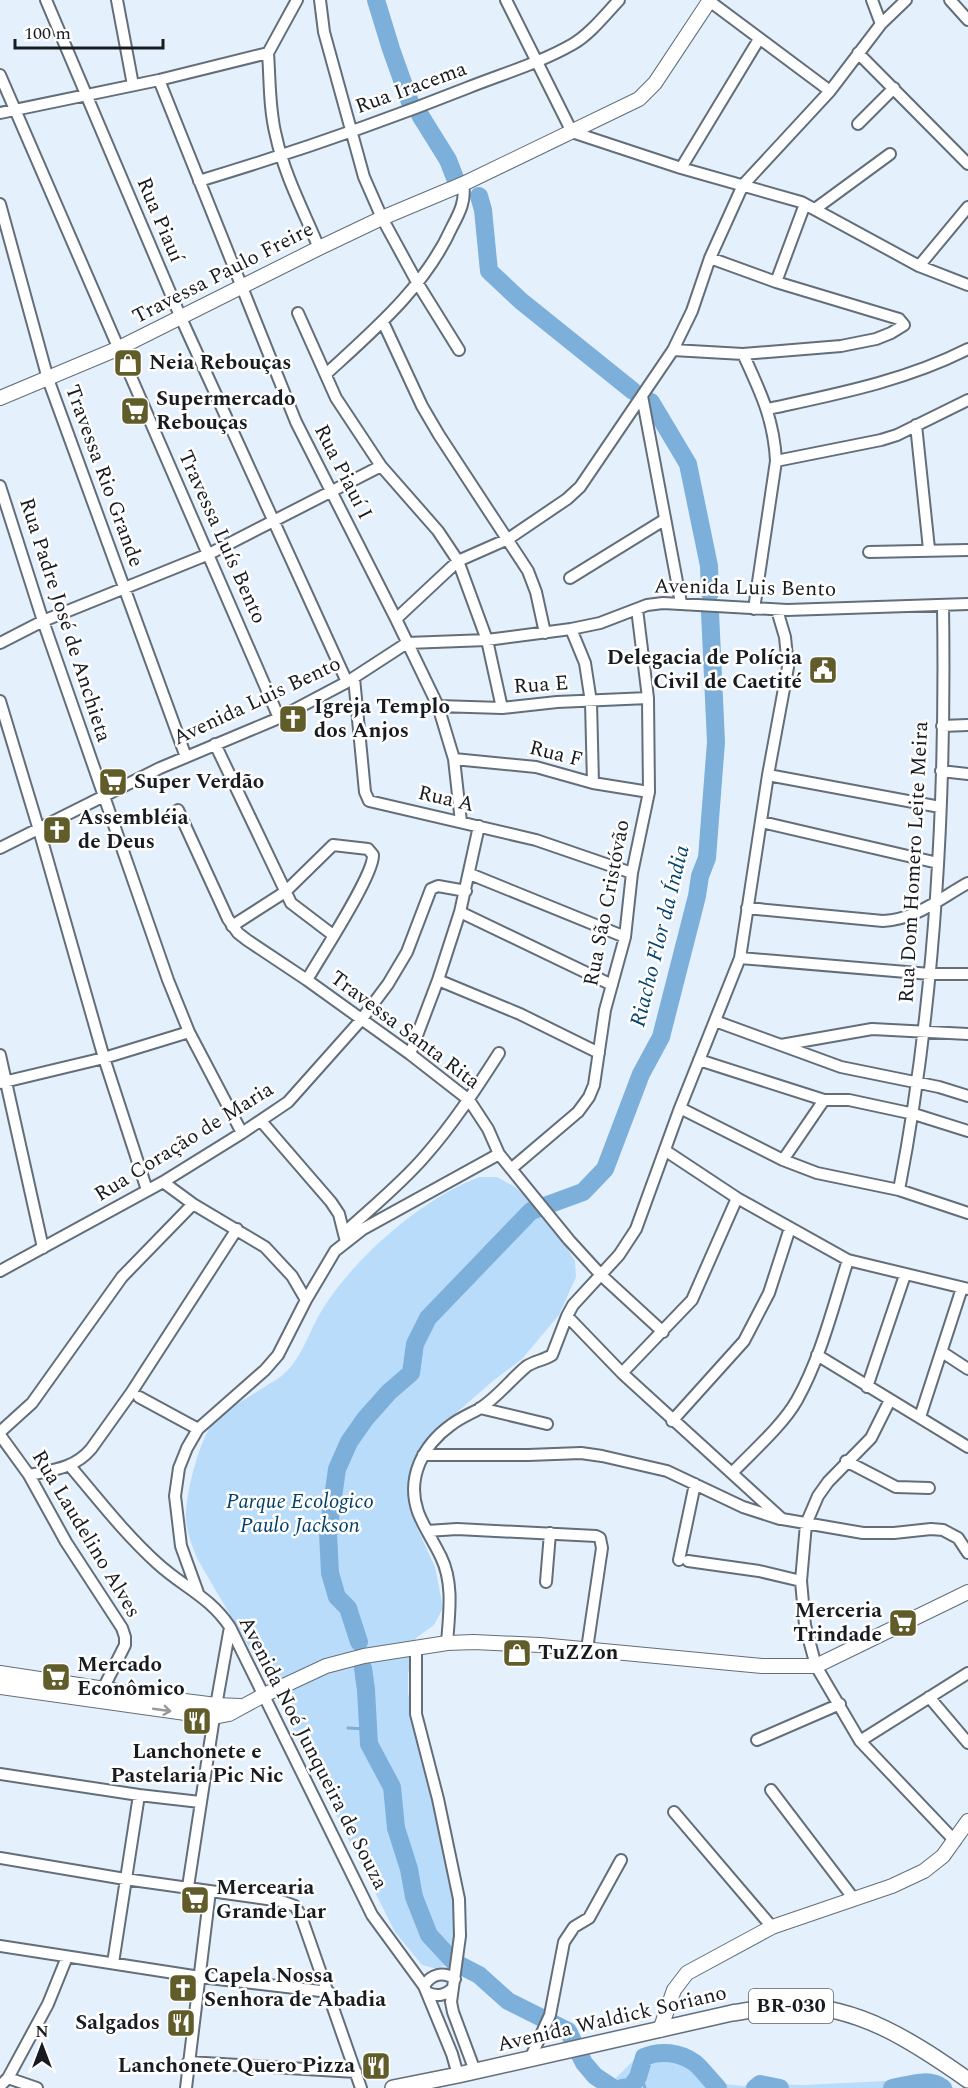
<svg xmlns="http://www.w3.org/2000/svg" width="968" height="2088" font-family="Spectral,serif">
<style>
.green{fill:#badcfb}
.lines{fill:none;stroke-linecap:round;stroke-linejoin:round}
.stream{stroke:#7dafdb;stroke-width:3}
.river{stroke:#7dafdb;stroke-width:18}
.street-casing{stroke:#636e78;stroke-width:14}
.secondary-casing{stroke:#636e78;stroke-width:16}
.primary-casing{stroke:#636e78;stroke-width:18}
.street{stroke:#fff;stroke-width:10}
.secondary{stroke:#fff;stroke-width:14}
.primary{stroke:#fff;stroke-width:15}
.oneway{stroke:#97999b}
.labels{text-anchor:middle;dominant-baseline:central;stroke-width:5;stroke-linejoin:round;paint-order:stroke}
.shield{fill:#fff;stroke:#5d6064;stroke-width:1.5}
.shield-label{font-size:20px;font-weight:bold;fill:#181c21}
.street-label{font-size:21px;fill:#181c21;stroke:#fff}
.poi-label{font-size:21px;font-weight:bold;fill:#181c21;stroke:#fff;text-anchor:start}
.park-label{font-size:21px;font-style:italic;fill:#034069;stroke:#fff}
.water-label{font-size:22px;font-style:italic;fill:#07436d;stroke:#fff}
</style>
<rect width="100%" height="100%" fill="#e4f1fd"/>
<path class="green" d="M 480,1177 L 497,1177 L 515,1187 L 547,1216 L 575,1261 L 576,1277 L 559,1315 L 522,1359 L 494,1380 L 448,1420 L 422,1447 L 414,1463 L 410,1476 L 409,1494 L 415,1523 L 435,1567 L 443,1608 L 434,1625 L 416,1638 L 408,1674 L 408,1693 L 453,1899 L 456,1929 L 453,1958 L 448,1964 L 437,1969 L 422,1965 L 395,1932 L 271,1685 L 198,1560 C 192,1547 188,1535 186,1521 C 184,1500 199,1438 214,1422 C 225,1410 252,1395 266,1386 C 272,1382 280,1378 285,1373 C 303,1356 309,1331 322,1310 C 354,1258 422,1198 480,1177 Z
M 653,2051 L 669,2052 L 694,2062 L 711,2072 L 726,2084 L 742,2086 L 760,2084 L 803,2085 L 885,2081 L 924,2078 L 949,2084 L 954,2088 L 612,2088 L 614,2080 L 638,2056 Z"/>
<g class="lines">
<path class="stream" d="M 348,1728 L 367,1729
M 639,2069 L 645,2088"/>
<path class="river" d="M 376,0 L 391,49 L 411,105
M 420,115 L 448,160 L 455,178
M 479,196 L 483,210 L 489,271 L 521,301 L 633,391
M 651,402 L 688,464 L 709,566 L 710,593
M 359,1642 L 348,1608 L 337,1597 L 330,1573 L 328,1533 L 337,1469 L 349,1442 L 365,1419 L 389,1392 L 411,1373 L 415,1344 L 428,1318 L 531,1211 L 583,1192 L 605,1169 L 641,1074 L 661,1037 L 697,896 L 700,876 L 707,858 L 716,742 L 710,612
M 363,1668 L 366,1690 L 369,1744 L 392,1787 L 396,1828 L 409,1869 L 414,1897 L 429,1935 L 454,1962 L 479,1975 L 508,2001 L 568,2031 L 584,2063 L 595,2076 L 613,2088
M 622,2088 L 631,2087 L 638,2077 L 644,2057 C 660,2050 680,2052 695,2063 C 703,2070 710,2080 718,2088
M 755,2088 L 760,2084 L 780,2088
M 892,2088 C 909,2085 929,2077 943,2088"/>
<g class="street-casing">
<path id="street" d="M 46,0 L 181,318 L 347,682
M 117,0 L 133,85
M 320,0 L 324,32 L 364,177 L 382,218 L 418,284 L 459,350
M 506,0 L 572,132 L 681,168 L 801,202 L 919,266 L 968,285
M 708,0 L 830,91
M 872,0 L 881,24
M 950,0 L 968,20
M 268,53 C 270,80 269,109 276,136 C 284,174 304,212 319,248
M 858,53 L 968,164
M 0,75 L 279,718
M 159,80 L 296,422 L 396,619 L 438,706 L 454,759 L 461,822
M 0,113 L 159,80 L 268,53 L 297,0
M 858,124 L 894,88
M 681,168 L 759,39
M 199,181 C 289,154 379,123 467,88 C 502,74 540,63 573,44 C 590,34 605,15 619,0
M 0,204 L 48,379 L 186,757
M 815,209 L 890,154
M 919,266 L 968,207
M 776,282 L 805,204
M 298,313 L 336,398 L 381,466 L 438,531 L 458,561 L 487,640 L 502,708
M 383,322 L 422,406 L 439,435 L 528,571 L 536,592 L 545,633
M 673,350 L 743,354 L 841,346 L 876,339 L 891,333 L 904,325 L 899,319 L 776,282 L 710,258
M 743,354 C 760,391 774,419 776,461 L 754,609
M 326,374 C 374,330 425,287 452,227 C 460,212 466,200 463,184
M 642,396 L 681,603
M 768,409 C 837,394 905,381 968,349
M 916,425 L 929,549
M 776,461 L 881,440 L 897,435 L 968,400
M 0,486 L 43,621 L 168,980 L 189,1032 L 242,1133
M 869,552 L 968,550
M 570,578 L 664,520
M 396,619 L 458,561 L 508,539 L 567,499 L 580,487 L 673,350 L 692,311 L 710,258 L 743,185 L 830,91 L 881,24 L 906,0
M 571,629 L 585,663 L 591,702 L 593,783
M 0,643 L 43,621 L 209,554 L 381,466
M 354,678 L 365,792 L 369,801 L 536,840 L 632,873
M 0,701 L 39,830 L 104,1058 L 147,1190
M 438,706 L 502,708 L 557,702 L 648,698
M 942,726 L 968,725
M 215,744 L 291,903 L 333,935
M 454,759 L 536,767 L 593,783 L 649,792
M 941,771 L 968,774
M 768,775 L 940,807
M 178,810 L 228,919 L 238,933 L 247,940 L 307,980 L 410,1054 L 469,1100 L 488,1129 L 499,1154 L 569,1240 L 601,1275 L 663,1332
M 762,822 L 938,863
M 0,848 L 160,768 L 279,718 L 347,682 L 407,643 L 487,640 L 571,629 L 600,623 L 647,605 L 663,603 L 787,610 L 968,604
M 470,874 L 625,937
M 747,908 L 883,921 C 917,919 939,899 968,883
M 460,912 L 612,985
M 232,926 L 285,892 L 333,845 L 368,849 L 373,855 C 374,875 320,957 307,980
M 740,958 L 930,974 L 968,974
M 438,980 L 520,1014 L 599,1053
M 715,1021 L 841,1067 L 939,1087 L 968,1096
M 781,1045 L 872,1029 L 968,1034
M 410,1054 L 438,980 L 460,912 L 479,826
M 0,1055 L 43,1248
M 699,1060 L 824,1100 L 849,1100 L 914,1114 L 968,1131
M 0,1083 L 104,1058 L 189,1032
M 680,1108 L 783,1160 L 817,1173 L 899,1190 L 968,1213
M 261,1121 L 331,1202 L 339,1214 L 345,1238
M 666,1151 L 737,1198 L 848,1260 L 968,1289
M 783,1160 L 824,1100
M 511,1169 L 578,1112 L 589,1097 L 594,1085 L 605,1010 L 625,937 L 632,873 L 649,792 L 648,698 L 637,609
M 163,1182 L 193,1204 L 265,1247 L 292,1276 L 306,1300
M 899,1190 C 936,999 946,800 943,605
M 344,1233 C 371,1208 401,1184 425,1156 C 453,1124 476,1089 499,1053
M 0,1271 L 163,1182 L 242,1133 L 288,1102 L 361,1020 L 388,984 L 407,952 L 431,889 L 438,886 L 466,891
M 567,1316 L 622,1373 L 782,1519 L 863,1533 L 894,1533 L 931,1529 L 943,1530 L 958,1538 L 968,1553
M 942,1352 L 968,1369
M 817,1355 L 968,1447
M 622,1373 L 692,1300 L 737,1198
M 867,1387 L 905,1275
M 139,1397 L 198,1429
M 890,1400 L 871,1438 L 828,1482 L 818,1496 L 806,1524 L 801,1581 L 805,1625 L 816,1666 L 860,1741 L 955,1841
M 480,1408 L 547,1424
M 920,1417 L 962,1288
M 672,1421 L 744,1341 L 769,1293 L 790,1228
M 0,1432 L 32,1403 L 122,1277 L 193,1204
M 0,1435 L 29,1475 L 66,1542 L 122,1628 L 125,1637 L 125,1645 L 103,1689
M 423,1455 L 528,1455 L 581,1453 L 602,1456 L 667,1471 L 743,1507 L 780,1519
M 846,1461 L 896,1487 L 929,1488
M 70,1466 C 98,1499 125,1534 157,1563 C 183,1587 209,1596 230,1627 L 372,1915 L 424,1986 L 452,2054 L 458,2075
M 732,1473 C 752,1452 783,1425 797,1400 C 821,1357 833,1307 848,1260
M 29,1475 C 52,1470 74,1469 91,1449 L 131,1393 L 237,1229
M 427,1531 L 457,1529 L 596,1536 L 600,1538 L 602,1548 L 587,1649
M 679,1560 L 695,1484
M 688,1561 L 759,1571 L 801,1581
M 546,1582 L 550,1533
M 198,1593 L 181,1546 L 175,1496 L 179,1468 L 187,1448 L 198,1429 L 265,1370 L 278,1355 L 306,1300 L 335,1251 L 363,1229 L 499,1154
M 447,1643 C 449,1615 454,1583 441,1557 C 434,1542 424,1528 418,1512 C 406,1478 423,1445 451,1425 C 460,1418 470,1414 479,1409 C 497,1398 511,1379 527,1366 C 535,1361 544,1360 552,1355 L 567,1316 L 573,1305 L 619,1255 L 636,1229 L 680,1108 L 740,958 L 768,775 L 788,667 L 785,637 L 777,610
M 416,1648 L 416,1714 L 438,1799 L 459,1899 L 460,1936 L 451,2002 L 453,2012 L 475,2071
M 929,1697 L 968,1743
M 757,1740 L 840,1704
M 860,1741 L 968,1673
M 0,1774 L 139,1795 L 200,1802
M 771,1790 L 854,1899
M 674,1812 L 772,1927
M 0,1858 L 125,1879 L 281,1901 L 295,1906 L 301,1916 L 361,2088
M 188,1887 L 214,1717 L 230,1627
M 0,1946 L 200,1977 L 329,1992
M 113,1963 L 139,1795
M 424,1986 C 431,1974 443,1971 455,1979
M 428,1993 C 439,1997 445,1995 453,1988
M 530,2059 L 550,2015 L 564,1942 L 574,1927 L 589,1918 L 621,1860
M 188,2062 L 356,2072
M 8,2078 L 37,2088
M 0,2086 L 8,2078 L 48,2004 L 67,1957
M 186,2088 L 210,1891"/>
</g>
<g class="secondary-casing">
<path id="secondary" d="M 0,398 L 117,349 L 319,248 L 382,218 L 463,184 L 639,99 L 655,83 L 710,0
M 0,1673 L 177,1700 L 216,1705 L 240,1706
M 0,1687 L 214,1717 L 229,1714 L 264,1695 L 326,1666 L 364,1656 L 447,1643 L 474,1642 L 540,1645 L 762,1666 L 816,1666 L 968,1592
M 660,2030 L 674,1990 L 687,1973 L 772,1927 L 892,1886 L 924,1871 L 943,1856 L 968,1821"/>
</g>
<g class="primary-casing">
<path id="primary" d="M 393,2088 L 458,2075 L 732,2013 C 752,2010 771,2006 792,2006 C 859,2005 915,2043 968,2080"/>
</g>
<use href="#street" class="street"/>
<use href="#secondary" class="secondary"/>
<use href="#primary" class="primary"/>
</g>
<defs><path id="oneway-shaft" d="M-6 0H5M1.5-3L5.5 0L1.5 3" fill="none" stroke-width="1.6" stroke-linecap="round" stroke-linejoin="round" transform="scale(1.5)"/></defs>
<use class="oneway" href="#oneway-shaft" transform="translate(162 1710) rotate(8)"/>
<defs>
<g id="shop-square" transform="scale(1.5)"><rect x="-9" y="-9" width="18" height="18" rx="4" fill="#605d2a" stroke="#fff"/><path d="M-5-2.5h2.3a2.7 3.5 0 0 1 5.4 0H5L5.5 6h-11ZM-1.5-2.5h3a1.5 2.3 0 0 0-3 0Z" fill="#fff"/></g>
<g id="supermarket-square" transform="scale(1.5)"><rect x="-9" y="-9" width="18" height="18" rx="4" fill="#605d2a" stroke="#fff"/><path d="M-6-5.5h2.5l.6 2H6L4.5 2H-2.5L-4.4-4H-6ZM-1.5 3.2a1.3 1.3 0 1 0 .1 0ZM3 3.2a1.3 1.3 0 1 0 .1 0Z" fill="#fff"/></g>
<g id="civic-square" transform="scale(1.5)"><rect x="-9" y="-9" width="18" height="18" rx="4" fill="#605d2a" stroke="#fff"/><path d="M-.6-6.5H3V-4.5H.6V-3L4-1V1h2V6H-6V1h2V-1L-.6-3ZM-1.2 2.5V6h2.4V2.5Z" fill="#fff"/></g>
<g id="church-square" transform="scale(1.5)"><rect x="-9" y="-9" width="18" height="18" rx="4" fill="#605d2a" stroke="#fff"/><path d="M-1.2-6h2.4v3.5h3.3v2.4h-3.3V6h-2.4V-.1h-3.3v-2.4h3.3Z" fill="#fff"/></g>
<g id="restaurant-square" transform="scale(1.5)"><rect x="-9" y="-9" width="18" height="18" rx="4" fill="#605d2a" stroke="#fff"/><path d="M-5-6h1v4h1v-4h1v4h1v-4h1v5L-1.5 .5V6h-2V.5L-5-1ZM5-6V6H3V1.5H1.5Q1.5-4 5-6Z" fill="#fff"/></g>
</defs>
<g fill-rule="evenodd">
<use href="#shop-square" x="128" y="363"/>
<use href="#supermarket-square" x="135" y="411"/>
<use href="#civic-square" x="823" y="670"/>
<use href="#church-square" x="293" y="719"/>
<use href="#supermarket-square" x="113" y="782"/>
<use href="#church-square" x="57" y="830"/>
<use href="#supermarket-square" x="903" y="1623"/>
<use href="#shop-square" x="517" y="1653"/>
<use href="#supermarket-square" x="56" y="1677"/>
<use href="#restaurant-square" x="197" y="1721"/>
<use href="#supermarket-square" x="195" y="1900"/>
<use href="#church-square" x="183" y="1988"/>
<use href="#restaurant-square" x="181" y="2023"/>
<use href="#restaurant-square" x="376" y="2066"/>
</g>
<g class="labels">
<rect class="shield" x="749" y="1989" width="84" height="34" rx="4.5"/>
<g class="shield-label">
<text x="791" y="2006">BR-030</text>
</g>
<g class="street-label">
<text transform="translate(411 88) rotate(-20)">Rua Iracema</text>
<text transform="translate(160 220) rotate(67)">Rua Piauí</text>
<text transform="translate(223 273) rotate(-27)">Travessa Paulo Freire</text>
<text transform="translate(343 472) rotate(63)">Rua Piauí I</text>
<text transform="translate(104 476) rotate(70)">Travessa Rio Grande</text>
<text transform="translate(222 537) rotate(66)">Travessa Luís Bento</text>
<text transform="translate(745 588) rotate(1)">Avenida Luis Bento</text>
<text transform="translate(65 620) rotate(72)">Rua Padre José de Anchieta</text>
<text transform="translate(541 685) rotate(-4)">Rua E</text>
<text transform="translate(257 701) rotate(-25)">Avenida Luis Bento</text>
<text transform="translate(556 754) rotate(14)">Rua F</text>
<text transform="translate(446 799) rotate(13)">Rua A</text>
<text transform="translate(914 862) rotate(-87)">Rua Dom Homero Leite Meira</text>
<text transform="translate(607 903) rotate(-79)">Rua São Cristóvão</text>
<text transform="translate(405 1030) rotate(37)">Travessa Santa Rita</text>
<text transform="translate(184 1142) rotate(-32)">Rua Coração de Maria</text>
<text transform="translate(86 1534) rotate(59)">Rua Laudelino Alves</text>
<text transform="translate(313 1753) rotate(63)">Avenida Noé Junqueira de Souza</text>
<text transform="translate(612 2019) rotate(-13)">Avenida Waldick Soriano</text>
</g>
<g class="poi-label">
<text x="149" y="363">Neia Rebouças</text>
<text x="156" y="399">Supermercado<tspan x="156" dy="24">Rebouças</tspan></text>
<text x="802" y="658" text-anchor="end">Delegacia de Polícia<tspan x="802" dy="24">Civil de Caetité</tspan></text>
<text x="314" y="707">Igreja Templo<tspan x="314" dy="24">dos Anjos</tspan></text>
<text x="134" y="782">Super Verdão</text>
<text x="78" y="818">Assembléia<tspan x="78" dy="24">de Deus</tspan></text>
<text x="882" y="1611" text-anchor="end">Merceria<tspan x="882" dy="24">Trindade</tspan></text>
<text x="538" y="1653">TuZZon</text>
<text x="77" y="1665">Mercado<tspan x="77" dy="24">Econômico</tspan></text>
<text x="197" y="1752" text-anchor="middle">Lanchonete e<tspan x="197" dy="24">Pastelaria Pic Nic</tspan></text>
<text x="216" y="1888">Mercearia<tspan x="216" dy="24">Grande Lar</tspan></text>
<text x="204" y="1976">Capela Nossa<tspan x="204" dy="24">Senhora de Abadia</tspan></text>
<text x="160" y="2023" text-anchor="end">Salgados</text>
<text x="355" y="2066" text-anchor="end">Lanchonete Quero Pizza</text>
</g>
<g class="park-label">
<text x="300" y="1502">Parque Ecologico<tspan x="300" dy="24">Paulo Jackson</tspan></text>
</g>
<g class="water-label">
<text transform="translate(660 936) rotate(-76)">Riacho Flor da Índia</text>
</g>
</g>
<g transform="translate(42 2046)" stroke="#ffffff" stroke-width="4.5" paint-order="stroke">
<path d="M0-4.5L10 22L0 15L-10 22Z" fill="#181c21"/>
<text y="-9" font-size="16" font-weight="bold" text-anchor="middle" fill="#181c21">N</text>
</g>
<path d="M15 39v9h148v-9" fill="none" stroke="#181c21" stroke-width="3"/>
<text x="24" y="39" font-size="18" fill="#181c21" stroke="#ffffff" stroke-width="4.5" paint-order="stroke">100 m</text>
</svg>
